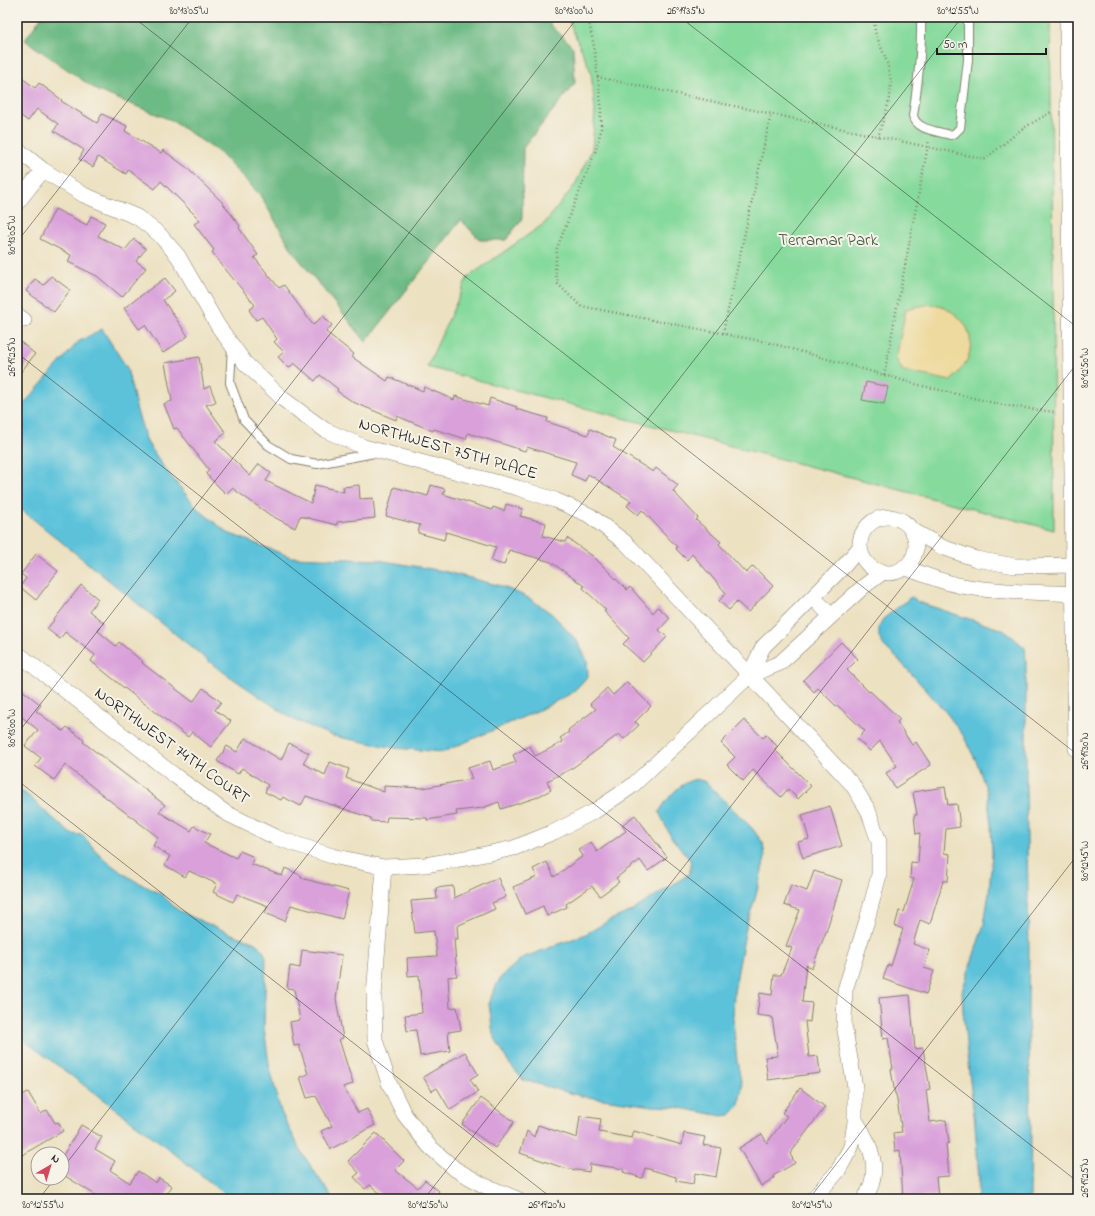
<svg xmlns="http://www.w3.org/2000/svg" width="1095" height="1216" font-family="'Indie Flower',sans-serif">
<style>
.green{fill:#86da9c;stroke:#517b5c}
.forest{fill:#6cba84;stroke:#446b50}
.sand{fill:#eeda9e;stroke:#857b5d}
.water{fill:#5cc2da;stroke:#3c6f7b}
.building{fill:#d9a0da}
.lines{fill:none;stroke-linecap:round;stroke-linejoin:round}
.service-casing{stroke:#847e6e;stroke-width:10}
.minor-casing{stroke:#847e6e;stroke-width:16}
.tertiary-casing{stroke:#847e6e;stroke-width:20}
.path{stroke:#847e6e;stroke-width:2.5;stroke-dasharray:1 3;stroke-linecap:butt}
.service{stroke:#fff;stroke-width:8}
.minor{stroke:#fff;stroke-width:15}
.tertiary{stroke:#fff;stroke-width:19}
.ticks{fill:none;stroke:#1c1c1c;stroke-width:1;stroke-opacity:0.45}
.labels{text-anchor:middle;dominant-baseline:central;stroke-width:4;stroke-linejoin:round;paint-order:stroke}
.park-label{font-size:17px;fill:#3c5542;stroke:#f7f3e8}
.street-label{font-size:17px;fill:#1c1c1c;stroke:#f7f3e8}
.neatline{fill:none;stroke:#1c1c1c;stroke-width:1.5}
.ticks-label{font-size:10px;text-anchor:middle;fill:#1c1c1c}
</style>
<rect width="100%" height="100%" fill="#f7f3e8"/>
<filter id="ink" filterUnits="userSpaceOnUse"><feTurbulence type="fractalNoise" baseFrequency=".025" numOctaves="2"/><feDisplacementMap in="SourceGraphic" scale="8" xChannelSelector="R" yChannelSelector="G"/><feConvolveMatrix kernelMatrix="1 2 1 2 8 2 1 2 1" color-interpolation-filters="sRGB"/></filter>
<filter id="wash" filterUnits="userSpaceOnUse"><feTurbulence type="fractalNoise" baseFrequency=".012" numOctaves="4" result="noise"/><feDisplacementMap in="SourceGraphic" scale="16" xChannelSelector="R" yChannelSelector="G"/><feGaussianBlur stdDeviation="0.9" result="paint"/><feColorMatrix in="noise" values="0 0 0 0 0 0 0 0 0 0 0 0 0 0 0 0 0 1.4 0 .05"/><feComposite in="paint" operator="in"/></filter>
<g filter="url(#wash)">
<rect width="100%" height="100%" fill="#ece1c1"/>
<path class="green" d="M 567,17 L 1050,17 L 1053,259 L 1054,530 L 427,367 L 468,277 L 545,223 L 575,185 L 592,149 L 595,110 L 591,72 Z"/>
<path class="forest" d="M 41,17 L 543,17 L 573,47 L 575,83 L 523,148 L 522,219 L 506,240 L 480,240 L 461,220 L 366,342 L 294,253 L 260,195 L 220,153 L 171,120 L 98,91 L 25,40 Z"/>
<path class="sand" d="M 930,304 C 957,308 978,329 968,358 C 964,367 957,374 951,381 L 903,371 L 896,359 L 906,309 Z"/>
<path class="water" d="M 102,329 L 127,368 L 137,411 L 147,442 L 165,469 L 198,509 L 228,533 L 291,557 L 378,560 L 443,571 L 501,586 L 529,598 L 552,614 L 577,641 L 587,660 L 588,676 L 572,693 L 537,711 L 443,752 L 395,748 L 333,736 L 294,720 L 216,667 L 17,506 L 17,412 L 78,342 Z
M 911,597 L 915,599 L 918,602 L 1003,630 L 1015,639 L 1025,648 L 1026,662 L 1026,782 L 1029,951 L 1028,1004 L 1031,1129 L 1030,1199 L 977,1199 L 979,1180 L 975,1124 L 968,1064 L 963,1011 L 962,991 L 984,924 L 989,893 L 992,853 L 991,825 L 987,792 L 977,763 L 963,735 L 945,711 L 898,659 L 884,646 L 879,637 L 879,626 L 883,619 Z
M 696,779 L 706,782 L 752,828 L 763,843 L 765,858 L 755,899 L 747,922 L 734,992 L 733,1020 L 737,1061 L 742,1086 L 739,1105 L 730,1115 L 722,1116 L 675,1107 L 653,1106 L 581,1096 L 523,1080 L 508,1062 L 493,1034 L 489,1004 L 494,989 L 501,977 L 522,958 L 586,934 L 610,920 L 632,911 L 689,874 L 691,866 L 690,860 L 671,837 L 659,812 C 668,798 678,783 696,779 Z
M 17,788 L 26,794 L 71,834 L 83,835 C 99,857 114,868 137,882 C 144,886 152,889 159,893 C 167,898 173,907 180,911 C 195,919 211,925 227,932 C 243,940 259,938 266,957 L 264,1027 L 269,1064 L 281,1112 L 302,1153 L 333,1199 L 231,1199 L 161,1143 L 17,1035 Z"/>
<g id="blocks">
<path class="building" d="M 17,74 L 35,88 L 39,83 L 62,100 L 61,101 L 97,123 L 102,114 L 127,126 L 125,131 L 161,153 L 163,150 L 186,167 L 222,202 L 240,226 L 239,228 L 258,255 L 254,257 L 279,288 L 284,285 L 313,325 L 323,316 L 332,325 L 326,332 L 354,354 L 352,357 L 387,381 L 389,377 L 423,391 L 424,387 L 454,400 L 455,396 L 488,406 L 490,398 L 517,407 L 516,409 L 548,418 L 547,422 L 588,435 L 590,429 L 616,440 L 613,447 L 653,472 L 656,468 L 678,485 L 673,491 L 698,518 L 696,520 L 721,542 L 719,544 L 746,573 L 753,566 L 773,586 L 748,612 L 737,602 L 729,610 L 719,601 L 726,593 L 692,554 L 687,560 L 676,549 L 677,547 L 642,510 L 638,515 L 627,506 L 631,501 L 588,474 L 585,481 L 571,475 L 576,462 L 527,447 L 525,451 L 468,433 L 466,439 L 434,429 L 433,431 L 397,416 L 396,420 L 353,402 L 337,391 L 338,389 L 320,375 L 315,381 L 294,363 L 289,368 L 278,357 L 284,352 L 274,342 L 277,339 L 262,317 L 256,320 L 249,310 L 255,305 L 221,264 L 212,252 L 214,250 L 194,224 L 200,220 L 161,181 L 155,189 L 128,170 L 126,174 L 98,157 L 93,167 L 79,159 L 84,150 L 54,131 L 58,124 L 37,109 L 28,121 L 17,113 Z
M 55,209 L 87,225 L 91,216 L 105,223 L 98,236 L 125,250 L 134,239 L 146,249 L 136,261 L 146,268 L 122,297 L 97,276 L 68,262 L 71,255 L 40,239 Z
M 51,276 L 70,290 L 54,312 L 26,291 L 35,279 L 44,285 Z
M 165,278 L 175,291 L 163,300 L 188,336 L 163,353 L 145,325 L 139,329 L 124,308 Z
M 17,339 L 35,354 L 17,377 Z
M 199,357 L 204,389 L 210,386 L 216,402 L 206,405 L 226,433 L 215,441 L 250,476 L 259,464 L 271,473 L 266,481 L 311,503 L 315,485 L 344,492 L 343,487 L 359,485 L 360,499 L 373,498 L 375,518 L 337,522 L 337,525 L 300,516 L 295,528 L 270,515 L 232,488 L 226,494 L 206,474 L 209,470 L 177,428 L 174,429 L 164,404 L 172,401 L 165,363 Z
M 866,382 L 888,387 L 884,404 L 862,400 Z
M 431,485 L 445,489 L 443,494 L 492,510 L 493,507 L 504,511 L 506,504 L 523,509 L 520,516 L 546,523 L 543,536 L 565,542 L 567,538 L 594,557 L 627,590 L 630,587 L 653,613 L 658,607 L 670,618 L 659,630 L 667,637 L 643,662 L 623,644 L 629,638 L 604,611 L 606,610 L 583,588 L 584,586 L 551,562 L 509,550 L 504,565 L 491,561 L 496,547 L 446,532 L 444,540 L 418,533 L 420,525 L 386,516 L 394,487 L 428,496 Z
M 36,554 L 58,571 L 36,600 L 20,587 L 26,578 L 21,574 Z
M 81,585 L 98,599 L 89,611 L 104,623 L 98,631 L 116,646 L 119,642 L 143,662 L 142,663 L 193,702 L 203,688 L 221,702 L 215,710 L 231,721 L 211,747 L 192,732 L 188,737 L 123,687 L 91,661 L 95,655 L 65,632 L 60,639 L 47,629 Z
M 841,642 L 858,659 L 847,670 L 869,692 L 870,691 L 900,719 L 897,722 L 912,745 L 916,742 L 931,765 L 895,788 L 886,773 L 897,766 L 880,741 L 870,751 L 857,739 L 865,731 L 837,705 L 836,706 L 818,688 L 814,692 L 803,680 Z
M 627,682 L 651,706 L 635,722 L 639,725 L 624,739 L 619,734 L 571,769 L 547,781 L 551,790 L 535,798 L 501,809 L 499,802 L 482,808 L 456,811 L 457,815 L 427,820 L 427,818 L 387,817 L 386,822 L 371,821 L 371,818 L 306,796 L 301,806 L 283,797 L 281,800 L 265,792 L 268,785 L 242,768 L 238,774 L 217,761 L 227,746 L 237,752 L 245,738 L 281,760 L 289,743 L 309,753 L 303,763 L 325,775 L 330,762 L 349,769 L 346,778 L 384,792 L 384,786 L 423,788 L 472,779 L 468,768 L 490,761 L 493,770 L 516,762 L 513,755 L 530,746 L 535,756 L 563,742 L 560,738 L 569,732 L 568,730 L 596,709 L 590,704 L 607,688 L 613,695 Z
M 17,686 L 41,705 L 36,711 L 63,731 L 67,727 L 84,740 L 83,742 L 165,805 L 159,812 L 191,831 L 194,826 L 210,834 L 204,843 L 236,858 L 240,851 L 254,857 L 251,864 L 282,876 L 285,868 L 302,876 L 301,878 L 349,891 L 342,919 L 291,905 L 285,921 L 265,913 L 268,906 L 237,894 L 233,902 L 213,892 L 217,884 L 189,871 L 185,877 L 165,865 L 170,856 L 153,846 L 158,837 L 113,803 L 65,765 L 54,780 L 35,766 L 41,758 L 25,746 L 38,730 L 17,713 Z
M 744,720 L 763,738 L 766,735 L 777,746 L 774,749 L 811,786 L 798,799 L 788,789 L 781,797 L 753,770 L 743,781 L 727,765 L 735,757 L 721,743 Z
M 945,787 L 948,805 L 957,804 L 960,827 L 946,829 L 944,853 L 950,854 L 948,881 L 943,881 L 930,924 L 920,920 L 913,944 L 930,950 L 924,968 L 934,971 L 926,994 L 883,979 L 888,965 L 891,966 L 903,929 L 895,926 L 899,911 L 904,912 L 914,879 L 910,878 L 911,862 L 918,863 L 920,833 L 916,834 L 914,815 L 917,815 L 913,792 Z
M 830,806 L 842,846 L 803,858 L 798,842 L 809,839 L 802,815 Z
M 635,815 L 667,857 L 648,871 L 640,860 L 616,878 L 619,882 L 600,896 L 592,886 L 566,904 L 567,907 L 547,916 L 543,906 L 525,914 L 513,887 L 537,877 L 533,869 L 547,862 L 554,877 L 583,856 L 579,850 L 591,842 L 597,852 L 626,831 L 622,825 Z
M 814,871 L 842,880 L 826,932 L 812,968 L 806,965 L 802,1002 L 812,1003 L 810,1022 L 805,1021 L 809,1057 L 818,1056 L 820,1073 L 768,1080 L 765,1057 L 778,1056 L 772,1017 L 757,1015 L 760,993 L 772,995 L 774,975 L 781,975 L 792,948 L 786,946 L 800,910 L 784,905 L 791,885 L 807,891 Z
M 498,878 L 506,897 L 492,903 L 495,909 L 457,926 L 458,939 L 454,939 L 457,976 L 448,977 L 450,1008 L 457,1007 L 461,1030 L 448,1032 L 450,1051 L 420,1056 L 416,1030 L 407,1031 L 405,1015 L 422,1013 L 419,975 L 408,976 L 407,958 L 437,956 L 434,931 L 415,933 L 411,901 L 437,899 L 436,888 L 453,886 L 454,898 Z
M 302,950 L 342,955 L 336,999 L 343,1038 L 339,1039 L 353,1084 L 343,1087 L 358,1113 L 367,1109 L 375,1125 L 331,1149 L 321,1131 L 332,1126 L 316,1096 L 307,1098 L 300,1077 L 308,1074 L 299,1045 L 294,1046 L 290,1022 L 300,1020 L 294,989 L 287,988 L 290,966 L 300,968 Z
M 910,995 L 915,1049 L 923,1048 L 930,1089 L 926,1090 L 930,1122 L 946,1120 L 949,1143 L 946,1144 L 949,1176 L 936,1177 L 938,1196 L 903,1199 L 900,1150 L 895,1151 L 893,1133 L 902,1132 L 896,1094 L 895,1094 L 891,1069 L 893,1069 L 888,1038 L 883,1039 L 879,998 Z
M 465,1052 L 478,1074 L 470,1079 L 478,1092 L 450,1110 L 437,1088 L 432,1091 L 423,1077 Z
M 800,1088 L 825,1107 L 790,1154 L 795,1163 L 773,1176 L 774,1178 L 761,1186 L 739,1148 L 762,1134 L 767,1143 L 787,1116 L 782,1113 Z
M 28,1092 L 41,1114 L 47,1110 L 55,1123 L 58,1122 L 63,1131 L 17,1158 L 17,1098 Z
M 481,1098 L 514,1122 L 495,1148 L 462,1124 Z
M 580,1116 L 601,1119 L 599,1132 L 632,1138 L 634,1131 L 682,1145 L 684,1133 L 705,1137 L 703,1145 L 721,1148 L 716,1177 L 695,1173 L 693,1184 L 676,1181 L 676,1177 L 645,1168 L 642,1178 L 623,1172 L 624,1169 L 590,1164 L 589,1172 L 564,1168 L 520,1153 L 527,1131 L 534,1137 L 538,1125 L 577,1138 Z
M 81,1125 L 102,1137 L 95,1149 L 115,1161 L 110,1170 L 130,1183 L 138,1171 L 156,1183 L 159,1178 L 172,1186 L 163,1199 L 102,1199 L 62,1174 L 62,1157 Z
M 376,1133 L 404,1161 L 395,1170 L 418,1188 L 425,1180 L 439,1191 L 433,1199 L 387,1199 L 370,1185 L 365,1189 L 354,1177 L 359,1173 L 348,1161 Z"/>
</g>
</g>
<g filter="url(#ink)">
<use href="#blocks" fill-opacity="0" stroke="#847e6e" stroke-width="1"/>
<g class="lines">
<g class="service-casing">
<path id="service" d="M 921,17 C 922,50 918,83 913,116 C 917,130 937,131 950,135 L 954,134 L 960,128 L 968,60 L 968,17
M 232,347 L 230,383 L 244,420 L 268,445 L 291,459 L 317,464 L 374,453"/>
</g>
<g class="minor-casing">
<path id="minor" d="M 17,149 L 43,170 L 84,195 L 137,217 L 159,234 L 178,256 L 218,326 L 245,363 L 283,399 L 325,430 L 364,447 L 518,488 L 555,500 L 589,515 L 626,543 L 852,784 L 868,810 L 879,842 L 879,875 L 867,920 L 845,990 L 844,1025 L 855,1087 L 855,1122 L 851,1147 L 838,1171 L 813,1199
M 17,203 L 43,170
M 17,315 L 24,320
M860 545a28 28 0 1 1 56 0a28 28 0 1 1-56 0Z
M 912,530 L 942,547 L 976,559 L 1015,566 L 1078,565
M 904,567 C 924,575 947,584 968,587 C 1004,593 1042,592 1078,594
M 813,597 L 831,616
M 17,653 L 174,775 L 226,813 L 277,838 L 332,856 L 384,867 L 425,865 L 471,857 L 514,848 L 554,832 L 595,811 L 632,786 L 749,676 L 780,663 L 863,587 L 883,572
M 749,676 L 763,647 L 844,566 L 860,547
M 384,867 L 374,996 L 375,1040 L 389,1083 L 404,1114 L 429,1146 L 455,1169 L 483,1185 L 517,1199
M 855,1120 C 871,1144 883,1172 864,1199"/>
</g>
<g class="tertiary-casing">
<path id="tertiary" d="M 1069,17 L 1075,565 L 1078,748"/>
</g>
<path class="path" d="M 588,17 L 594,47 L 601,104 L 601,130 L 596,150 L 557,248 L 555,270 L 558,284 L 572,298 L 581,306 L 771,343 L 919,385 L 1003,405 L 1054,412
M 874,17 L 875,32 L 887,62 L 891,81 L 890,98 L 878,137
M 597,77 L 985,159 L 1022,129 L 1051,112
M 723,333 L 771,114
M 884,375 L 929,140"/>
<use href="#service" class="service"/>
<use href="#minor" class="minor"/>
<use href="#tertiary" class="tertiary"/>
</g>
</g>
<path class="ticks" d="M 133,17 L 1078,755M 680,17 L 1078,328M 17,242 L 193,17M 17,353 L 1078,1182M 17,734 L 578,17M 17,780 L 553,1199M 62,1169 L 962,17M 39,1199 L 55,1178M 424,1199 L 1078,362M 809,1199 L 1078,854"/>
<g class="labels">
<g class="park-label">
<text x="828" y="240">Terramar Park</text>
</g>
<g class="street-label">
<text transform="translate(448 449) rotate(16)">NORTHWEST 75TH PLACE</text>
<text transform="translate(172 746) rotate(36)">NORTHWEST 74TH COURT</text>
</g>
</g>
<rect width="1095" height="1216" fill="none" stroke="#f7f3e8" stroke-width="44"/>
<g transform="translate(50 1166) rotate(38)"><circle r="19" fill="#f7f3e8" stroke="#9f9d96"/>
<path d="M0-3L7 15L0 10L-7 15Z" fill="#d1495b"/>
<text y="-6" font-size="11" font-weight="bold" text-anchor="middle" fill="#1c1c1c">N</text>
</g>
<path d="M937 48v6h109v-6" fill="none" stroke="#1c1c1c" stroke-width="2"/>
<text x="943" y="48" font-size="12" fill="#1c1c1c" stroke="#f7f3e8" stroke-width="3" paint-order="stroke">50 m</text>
<rect x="22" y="22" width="1051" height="1172" class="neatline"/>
<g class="ticks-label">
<text x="189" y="14">80°13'05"W</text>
<text x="574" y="14">80°13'00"W</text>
<text x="686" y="14">26°19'35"N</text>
<text x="958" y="14">80°12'55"W</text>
<text transform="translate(11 235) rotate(-90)" y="4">80°13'05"W</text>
<text transform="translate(11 357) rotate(-90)" y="4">26°19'25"N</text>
<text transform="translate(1084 368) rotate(-90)" y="4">80°12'50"W</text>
<text transform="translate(11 728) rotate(-90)" y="4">80°13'00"W</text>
<text transform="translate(1084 751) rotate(-90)" y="4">26°19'30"N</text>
<text transform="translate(1084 861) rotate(-90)" y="4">80°12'45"W</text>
<text transform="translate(1084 1178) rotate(-90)" y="4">26°19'25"N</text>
<text x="43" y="1208">80°12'55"W</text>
<text x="428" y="1208">80°12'50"W</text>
<text x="547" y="1208">26°19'20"N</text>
<text x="812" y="1208">80°12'45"W</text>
</g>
</svg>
